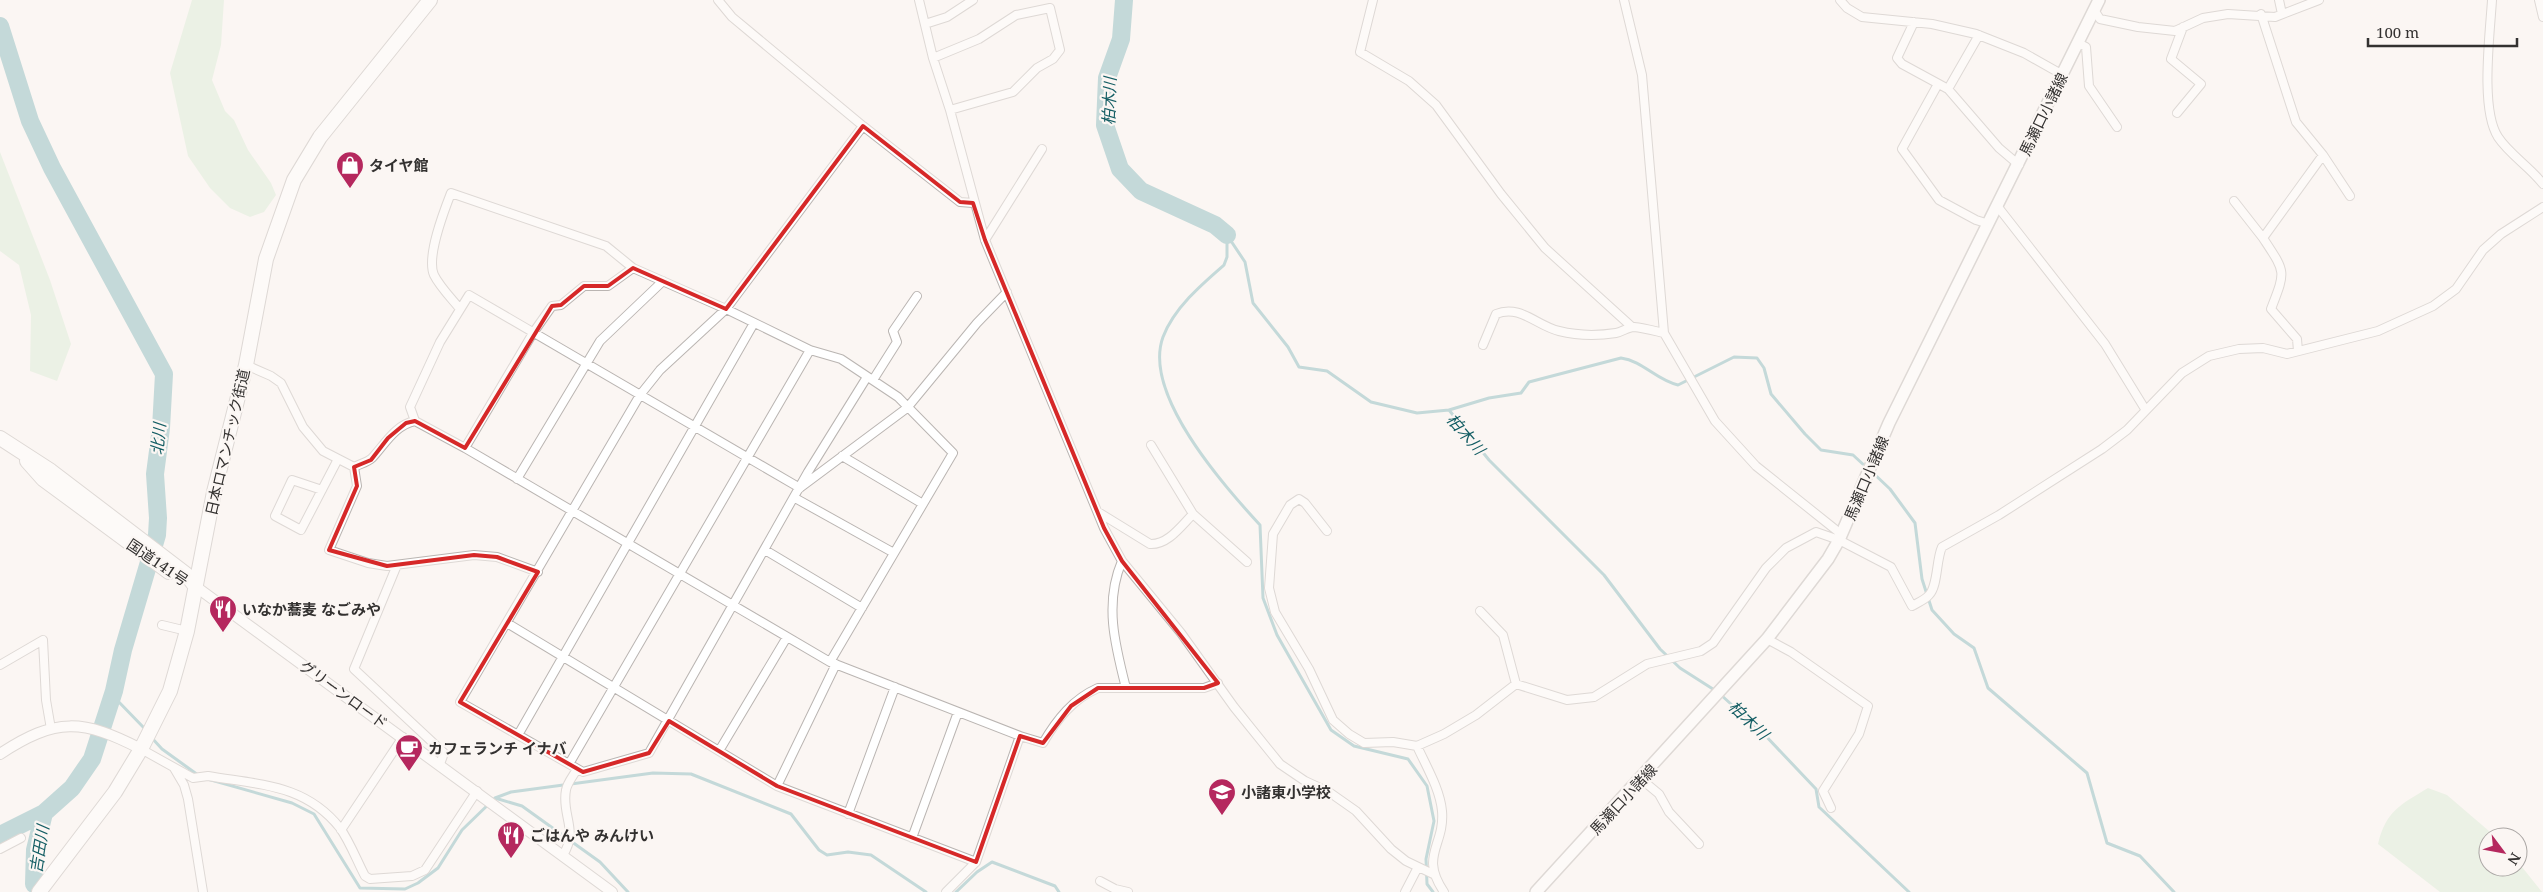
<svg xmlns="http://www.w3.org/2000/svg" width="2543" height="892" font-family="'Noto Serif','Noto Sans JP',serif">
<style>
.green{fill:#d8ebd6}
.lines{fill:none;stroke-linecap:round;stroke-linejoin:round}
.stream{stroke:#81b6ba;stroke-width:3}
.river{stroke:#81b6ba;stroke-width:18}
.minor-casing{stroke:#bab5b2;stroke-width:10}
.tertiary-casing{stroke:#bab5b2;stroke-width:12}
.secondary-casing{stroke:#bab5b2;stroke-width:14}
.trunk-casing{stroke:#bab5b2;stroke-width:16}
.minor{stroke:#fff;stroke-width:8}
.tertiary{stroke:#fff;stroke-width:10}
.secondary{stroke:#fff;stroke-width:11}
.trunk{stroke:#fff;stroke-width:14}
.marked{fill:none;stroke:#d62828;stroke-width:4;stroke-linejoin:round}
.labels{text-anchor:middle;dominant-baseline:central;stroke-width:4.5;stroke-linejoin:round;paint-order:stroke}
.street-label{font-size:15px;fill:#333130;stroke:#fbf6f3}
.poi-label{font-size:15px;font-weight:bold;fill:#333130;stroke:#fbf6f3;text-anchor:start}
.water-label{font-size:16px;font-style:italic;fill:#145e64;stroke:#fbf6f3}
</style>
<rect width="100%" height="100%" fill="#fbf6f3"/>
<path class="green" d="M 192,0 L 224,0 L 221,45 L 212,80 L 225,111 L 234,120 L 248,150 L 271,183 L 276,195 L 264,212 L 250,217 L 230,208 L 210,188 L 188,156 L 170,73 Z
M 0,152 L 50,280 L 71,344 L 57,381 L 30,371 L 31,315 L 19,265 L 0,251 Z
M 2428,788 L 2447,795 L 2496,837 L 2488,837 L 2488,867 L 2518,867 L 2518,862 L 2542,892 L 2440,892 L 2378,844 C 2386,811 2400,805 2428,788 Z"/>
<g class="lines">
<path class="stream" d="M 1227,235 L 1245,262 L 1253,303 L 1288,347 L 1299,367 L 1327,371 L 1371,402 L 1417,413 L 1449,410 L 1489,460 L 1604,575 L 1660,649 L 1680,668 L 1716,691
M 1227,237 L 1227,257 L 1224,265 C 1202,284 1174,308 1163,337 C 1142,394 1224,486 1260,525 L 1263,598 L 1277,635 L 1331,730 L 1354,746 L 1408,759 L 1427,786 L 1434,821 L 1426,859 L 1427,884 L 1433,892
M 1449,410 L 1489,398 L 1521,393 L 1529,382 L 1621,358 C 1643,361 1656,380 1678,385 L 1734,357 L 1757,358 L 1764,368 L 1771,394 L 1805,434 L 1821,450 L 1853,455 L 1866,467
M 1871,471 L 1890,489 L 1915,523 L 1922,579 L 1932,610 L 1954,634 L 1974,648 L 1988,688 L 2087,773 L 2107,843 L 2140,856 L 2174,892
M 114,691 L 115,698 L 146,730
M 1721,695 L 1762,732 L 1816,789 L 1819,807 L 1909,892
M 151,737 L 162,749 L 198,775
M 204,778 L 292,803 L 314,814 L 360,888 L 405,889 L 418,883 L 438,868 L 462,830 L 495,798 L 522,806 L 600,862 L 628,892
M 495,798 L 511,792 L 653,773 L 691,774 L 791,814 L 819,850 L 827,855 L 848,852 L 871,855 L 926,892
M 956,892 L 977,872 L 992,862 L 1055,886 L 1059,892"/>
<path class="river" d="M 1124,0 L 1121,39 L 1107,78 L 1105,125 L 1120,169 L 1141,191 L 1215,225 L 1227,235
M 0,26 L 30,121 L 52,168 L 164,374 L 161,428 L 155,474 L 158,518 L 157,535 L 123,650 L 114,691 L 92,759 L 72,788 L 44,813 L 0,835
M 34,884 L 35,850 L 44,813"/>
<g class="minor-casing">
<path id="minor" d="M 718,0 L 732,17 L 863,126 L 960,202 L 973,203
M 919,0 L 933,58 L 950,110 L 985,240 L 1104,528 L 1122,561 L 1181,633 L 1234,707 L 1280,764 L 1305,781 L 1329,792 L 1356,811 L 1391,849 L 1406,861 L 1433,874
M 1373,0 L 1360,52 L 1409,81 L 1436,105 L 1501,194 L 1545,248 L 1632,327
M 1624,0 L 1642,75 L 1664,333 L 1715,421 L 1756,466 L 1841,534
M 1840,0 L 1847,8 L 1862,17 L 1932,24 L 1976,34 L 2024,53 L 2063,75
M 2279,0 L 2282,14
M 2492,0 C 2490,34 2480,109 2498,137 C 2509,154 2530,167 2543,184
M 2539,0 L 2543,17
M 2094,10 L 2100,19 L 2138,27 L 2175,31 L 2203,18 L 2228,14 L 2275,17 L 2319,0
M 2261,14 L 2296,122 L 2323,155 L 2350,196
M 1914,22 L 1897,58 L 1902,64 L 1948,89 L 1999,148 L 2019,165
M 925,24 L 947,17 L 973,0
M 2078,43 L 2086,47 L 2089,86 L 2117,127
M 933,58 L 979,39 L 1016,15 L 1050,8 L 1060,50 L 1053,59 L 1037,68 L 1013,92 L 950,110
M 1938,84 L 1902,149 L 1939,200 L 1976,220 L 1989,224
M 1948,89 L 1979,35
M 2177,113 L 2201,84 L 2171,59 L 2183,27
M 863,126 L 726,309 L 660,370 L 640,395 L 460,702 L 583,772 L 649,753 L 808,472 L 867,377
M 2234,201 L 2263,238
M 1998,207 L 2105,344 L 2145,409
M 985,240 L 1042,149
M 460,309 C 452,299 440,287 434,275 C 426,257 444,211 451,193 L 606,246 L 633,268
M 1483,345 L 1496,314 C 1520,304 1537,326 1559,331 C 1579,336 1596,336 1616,333 C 1622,332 1628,327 1634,327 C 1644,328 1655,331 1664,333
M 2298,351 L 2297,339 L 2271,309 C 2286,270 2286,273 2263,238 L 2323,155
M 246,365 L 271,376 L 281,383 L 303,427 L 323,451 L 354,467
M 873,380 L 897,342 L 893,331 L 917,296
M 415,421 L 410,407 L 440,342 L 469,295 L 800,488
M 1151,445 L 1193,514 L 1247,562
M 465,448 L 533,333 L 552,306 L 561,305 L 584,286 L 608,286 L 633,268 L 726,309 L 810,350 L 841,359 L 898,397 L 953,453 L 830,662
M 842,456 L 923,504
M 354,467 C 360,464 368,462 372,458 C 385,444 395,425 415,421 L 465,448 L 830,662 L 1020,736 L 1043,743 C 1057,719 1073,699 1098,688 L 1204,688 L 1218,683
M 354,467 L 357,486 L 329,550 L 368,563 L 387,566 L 474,555 L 497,557 L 538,572
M 517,479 L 600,341 L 663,281
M 801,487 L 907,408 L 977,323 L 1007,292
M 322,490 L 292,480 L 275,516 L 301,530 L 338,459
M 795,498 L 894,553
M 1098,512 L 1150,544 C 1168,545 1181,526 1193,514
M 1327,531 L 1305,503 L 1299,499 L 1290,505 L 1273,534 L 1269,588 L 1275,612 L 1309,669 L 1333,720 L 1349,734 L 1364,743 L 1393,742 L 1417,746 L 1444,734 L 1476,715 L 1516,684 L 1567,700 L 1594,697 L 1647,664 L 1701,651 L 1713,643 L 1766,568 L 1786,548 L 1816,532 L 1839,540 L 1891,567 L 1912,606 C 1917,603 1925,600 1929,595 C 1938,586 1936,560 1942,547 L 1999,515 L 2102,449 L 2127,430 L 2182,373 L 2209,356 L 2239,349 L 2263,348 L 2287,354 L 2378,331 L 2433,306 L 2456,289 L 2483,250 L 2501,234 L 2543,207
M 765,550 L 862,608
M 1122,561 C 1104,603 1115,645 1126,688
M 397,565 L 354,669 L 444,753 L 440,764
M 1480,611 L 1503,635 L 1516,684
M 507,623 L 777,786 L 976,862
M 162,625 L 187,631
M 1767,639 L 1791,652 L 1868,706 L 1859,734 L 1823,791 L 1831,808
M 0,665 L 43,640 L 46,700 L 51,729
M 518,735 L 754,323
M 1417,746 C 1426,766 1440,789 1442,811 C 1445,846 1419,855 1444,892
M 141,749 L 193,778 L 208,776 C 260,785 305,784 340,828 C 350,842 357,861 365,876 L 370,879 L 412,876 L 425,870 L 477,791
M 719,751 L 787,637
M 569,764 L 810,350
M 174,768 L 184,785 L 188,799 L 203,892
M 1641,779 L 1659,794 L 1669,812 L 1699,844
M 777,786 L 836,664
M 848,814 L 895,687
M 341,830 L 403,737
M 912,838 L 958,712
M 0,849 L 21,838
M 563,855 C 579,830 561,815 566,790 C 567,783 574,775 577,769
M 1100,881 L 1115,889 L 1128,892
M 946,892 L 976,862 L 1020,736
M 1405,892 L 1418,867"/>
</g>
<g class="tertiary-casing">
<path id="tertiary" d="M 195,586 L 612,892
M 0,754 C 56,717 83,719 141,749"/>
</g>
<g class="secondary-casing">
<path id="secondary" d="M 1536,892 L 1767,639 L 1828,559 L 1839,540 L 1889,423 L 2099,0"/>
</g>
<g class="trunk-casing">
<path id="trunk" d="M 0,438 L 51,471 L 186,574 L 195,586
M 27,461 L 43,479 L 169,572
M 39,892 L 115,792 L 141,749 L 170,691 L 187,631 L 214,492 L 246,365 L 266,259 L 294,180 L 320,137 L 430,0"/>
</g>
<use href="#minor" class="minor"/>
<use href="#tertiary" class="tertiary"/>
<use href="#secondary" class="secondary"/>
<use href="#trunk" class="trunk"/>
</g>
<path d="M0 0H2543V892H0ZM 863,126 L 960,202 L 973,203 L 985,240 L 1104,528 L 1122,561 L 1218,683 L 1204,688 L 1098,688 L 1071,706 L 1043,743 L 1020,736 L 976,862 L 777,786 L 669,721 L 649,753 L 583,772 L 460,702 L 538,572 L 497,557 L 474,555 L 387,566 L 329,550 L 357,486 L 354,467 L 371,460 L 388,438 L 406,423 L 415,421 L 465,448 L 552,306 L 561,305 L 584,286 L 608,286 L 633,268 L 726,309 Z" fill="#fbf6f3" fill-opacity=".55" fill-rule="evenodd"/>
<path class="marked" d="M 863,126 L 960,202 L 973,203 L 985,240 L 1104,528 L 1122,561 L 1218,683 L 1204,688 L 1098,688 L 1071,706 L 1043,743 L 1020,736 L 976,862 L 777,786 L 669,721 L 649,753 L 583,772 L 460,702 L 538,572 L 497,557 L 474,555 L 387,566 L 329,550 L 357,486 L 354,467 L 371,460 L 388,438 L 406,423 L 415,421 L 465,448 L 552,306 L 561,305 L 584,286 L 608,286 L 633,268 L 726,309 Z"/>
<defs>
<g id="shop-pin" transform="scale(1.4375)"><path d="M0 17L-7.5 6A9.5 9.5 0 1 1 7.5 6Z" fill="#b5285e" stroke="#fbf6f3"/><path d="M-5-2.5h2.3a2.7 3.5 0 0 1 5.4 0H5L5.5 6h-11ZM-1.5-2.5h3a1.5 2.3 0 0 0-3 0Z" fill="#fff"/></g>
<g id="restaurant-pin" transform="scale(1.4375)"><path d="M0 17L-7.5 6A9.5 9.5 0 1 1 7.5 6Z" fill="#b5285e" stroke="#fbf6f3"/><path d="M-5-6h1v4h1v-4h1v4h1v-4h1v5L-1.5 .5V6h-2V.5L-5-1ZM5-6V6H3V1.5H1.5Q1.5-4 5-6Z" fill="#fff"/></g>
<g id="cafe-pin" transform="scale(1.4375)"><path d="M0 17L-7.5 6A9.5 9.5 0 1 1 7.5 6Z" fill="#b5285e" stroke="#fbf6f3"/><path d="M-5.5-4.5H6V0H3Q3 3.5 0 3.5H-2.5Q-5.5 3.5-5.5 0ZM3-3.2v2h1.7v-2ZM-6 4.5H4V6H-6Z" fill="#fff"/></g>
<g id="school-pin" transform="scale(1.4375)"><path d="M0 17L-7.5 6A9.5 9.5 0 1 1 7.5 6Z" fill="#b5285e" stroke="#fbf6f3"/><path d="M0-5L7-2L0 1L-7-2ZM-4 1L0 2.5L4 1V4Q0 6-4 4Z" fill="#fff"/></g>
</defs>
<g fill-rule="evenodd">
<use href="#shop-pin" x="350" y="165"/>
<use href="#restaurant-pin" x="223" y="609"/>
<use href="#cafe-pin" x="409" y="748"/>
<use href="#school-pin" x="1222" y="792"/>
<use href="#restaurant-pin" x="511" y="835"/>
</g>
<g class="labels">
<g class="street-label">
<text transform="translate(2043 114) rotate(-64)">馬瀬口小諸線</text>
<text transform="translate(227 442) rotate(-77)">日本ロマンチック街道</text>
<text transform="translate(1866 478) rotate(-67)">馬瀬口小諸線</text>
<text transform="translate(158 562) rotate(34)">国道141号</text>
<text transform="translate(344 694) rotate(36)">グリーンロード</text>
<text transform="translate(1623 799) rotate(-47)">馬瀬口小諸線</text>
</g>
<g class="poi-label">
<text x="369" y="165">タイヤ館</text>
<text x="242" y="609">いなか蕎麦 なごみや</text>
<text x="428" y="748">カフェランチ イナバ</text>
<text x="1241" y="792">小諸東小学校</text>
<text x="530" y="835">ごはんや みんけい</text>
</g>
<g class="water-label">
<text transform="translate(1109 101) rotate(-88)">柏木川</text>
<text transform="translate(1466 434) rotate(49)">柏木川</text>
<text transform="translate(158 439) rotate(-85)">北川</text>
<text transform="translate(1749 720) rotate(44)">柏木川</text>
<text transform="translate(39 849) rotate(-81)">吉田川</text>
</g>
</g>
<g transform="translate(2503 852) rotate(122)"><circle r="24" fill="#fbf6f3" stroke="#aba7a5"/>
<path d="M0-4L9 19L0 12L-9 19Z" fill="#b5285e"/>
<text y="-8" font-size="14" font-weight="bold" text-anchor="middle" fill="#333130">N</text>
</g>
<path d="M2368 38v8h149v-8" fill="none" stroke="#333130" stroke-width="2.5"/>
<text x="2376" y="38" font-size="15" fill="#333130" stroke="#fbf6f3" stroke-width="4" paint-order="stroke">100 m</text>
</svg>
